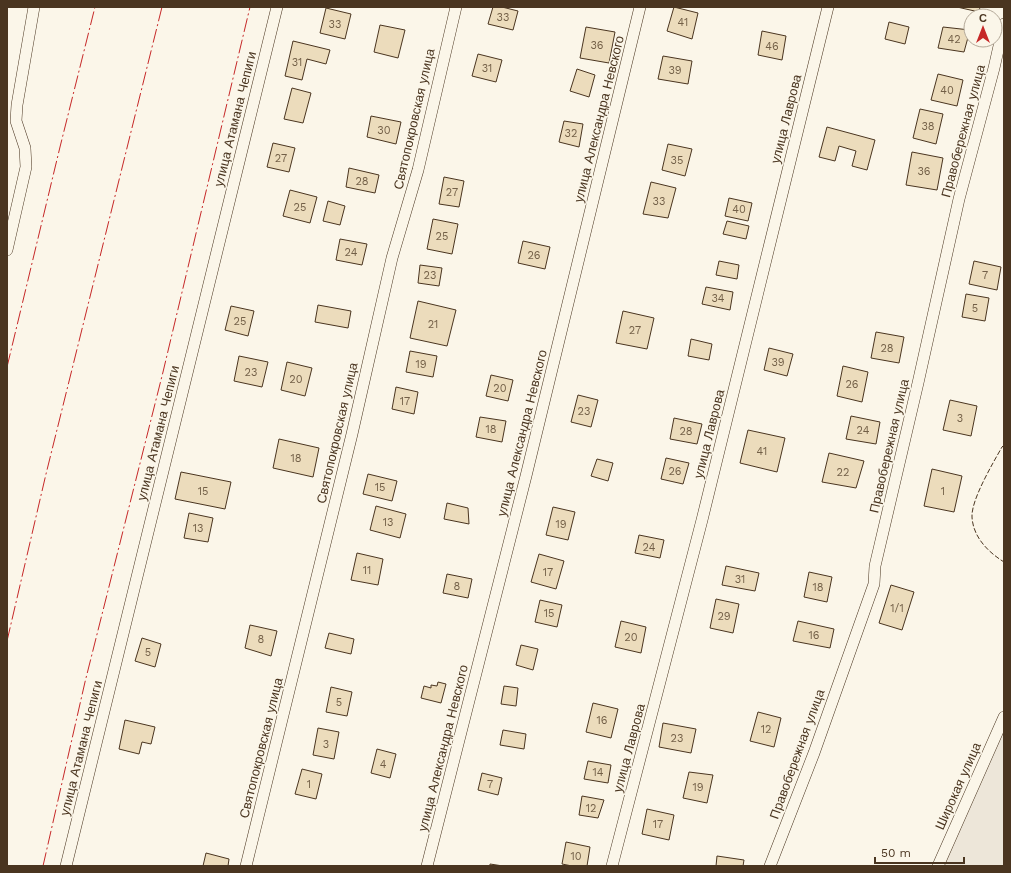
<svg xmlns="http://www.w3.org/2000/svg" width="1011" height="873" font-family="'Work Sans',sans-serif">
<style>
.green{fill:#ede6d9;stroke:#887966}
.building{fill:#ecdcbc;stroke:#4a3520}
.lines{fill:none;stroke-linecap:round;stroke-linejoin:round}
.minor-casing{stroke:#4a3520;stroke-width:12}
.minor{stroke:#fbf6e9;stroke-width:11}
.fence{stroke:#4a3520;stroke-width:1;stroke-dasharray:5 2;stroke-linecap:butt}
.power{stroke:#c62828;stroke-width:1;stroke-dasharray:14 3 2 3;stroke-linecap:butt}
.labels{text-anchor:middle;dominant-baseline:central;stroke-width:3;stroke-linejoin:round;paint-order:stroke}
.number-label{font-size:11px;fill:#725f47}
.street-label{font-size:13px;fill:#4a3520;stroke:#fbf6e9}
</style>
<rect width="100%" height="100%" fill="#fbf6e9"/>
<path class="green" d="M 1004,718 L 1004,866 L 937,866 Z"/>
<path class="building" d="M 493,7 L 502,7 L 518,11 L 513,30 L 488,24 Z
M 674,7 L 698,13 L 692,39 L 667,31 Z
M 957,7 L 980,7 L 979,12 Z
M 326,8 L 351,14 L 345,39 L 320,33 Z
M 889,22 L 909,27 L 905,44 L 885,39 Z
M 380,25 L 405,30 L 398,58 L 374,52 Z
M 586,27 L 615,32 L 609,63 L 580,58 Z
M 943,27 L 970,30 L 964,52 L 938,48 Z
M 762,31 L 786,36 L 782,60 L 758,55 Z
M 293,41 L 330,50 L 326,64 L 307,59 L 302,80 L 285,76 Z
M 478,54 L 502,60 L 496,82 L 472,76 Z
M 663,56 L 692,61 L 688,84 L 658,79 Z
M 577,69 L 595,75 L 589,97 L 570,91 Z
M 938,74 L 963,80 L 957,106 L 931,100 Z
M 292,88 L 311,93 L 303,123 L 284,119 Z
M 920,109 L 943,114 L 936,144 L 913,138 Z
M 371,116 L 401,122 L 396,144 L 367,137 Z
M 564,121 L 583,124 L 579,147 L 559,142 Z
M 827,127 L 875,140 L 867,170 L 852,166 L 856,151 L 839,146 L 835,161 L 819,157 Z
M 273,143 L 295,148 L 289,172 L 267,167 Z
M 668,144 L 692,149 L 685,176 L 662,170 Z
M 912,152 L 943,158 L 937,190 L 906,185 Z
M 349,168 L 379,175 L 375,193 L 346,187 Z
M 444,177 L 464,181 L 459,207 L 439,204 Z
M 651,182 L 676,188 L 668,218 L 643,214 Z
M 290,190 L 317,197 L 310,223 L 283,216 Z
M 729,198 L 752,203 L 748,221 L 725,216 Z
M 328,201 L 345,206 L 340,225 L 323,221 Z
M 433,219 L 458,224 L 452,254 L 427,249 Z
M 727,221 L 749,226 L 746,239 L 723,234 Z
M 340,239 L 367,244 L 362,265 L 336,260 Z
M 523,241 L 550,247 L 545,269 L 518,263 Z
M 719,261 L 739,265 L 737,279 L 716,275 Z
M 974,261 L 1001,267 L 997,290 L 969,284 Z
M 420,265 L 442,268 L 439,286 L 418,283 Z
M 706,287 L 733,292 L 730,310 L 702,304 Z
M 966,294 L 989,298 L 985,321 L 962,317 Z
M 418,301 L 456,310 L 447,346 L 410,338 Z
M 318,305 L 351,311 L 348,328 L 315,322 Z
M 231,306 L 254,311 L 248,336 L 225,330 Z
M 623,311 L 654,318 L 647,349 L 616,343 Z
M 876,332 L 904,337 L 899,363 L 871,358 Z
M 691,339 L 712,344 L 709,360 L 688,356 Z
M 769,348 L 793,354 L 787,376 L 764,370 Z
M 410,351 L 437,356 L 433,377 L 406,372 Z
M 239,356 L 268,362 L 262,387 L 234,381 Z
M 287,362 L 312,368 L 305,396 L 281,390 Z
M 843,366 L 868,372 L 862,402 L 837,396 Z
M 491,375 L 513,380 L 508,401 L 486,396 Z
M 396,387 L 418,392 L 414,414 L 392,409 Z
M 578,395 L 598,400 L 591,427 L 571,422 Z
M 950,400 L 977,406 L 971,436 L 943,430 Z
M 851,416 L 880,422 L 876,444 L 846,439 Z
M 480,417 L 506,421 L 502,442 L 476,437 Z
M 674,418 L 702,424 L 697,444 L 670,439 Z
M 748,430 L 785,438 L 777,472 L 740,463 Z
M 279,439 L 319,448 L 313,477 L 273,468 Z
M 829,453 L 864,461 L 856,488 L 822,482 Z
M 666,458 L 689,463 L 683,484 L 661,479 Z
M 597,459 L 613,463 L 608,481 L 591,476 Z
M 932,469 L 962,476 L 954,512 L 924,506 Z
M 181,472 L 231,482 L 225,509 L 175,499 Z
M 368,474 L 397,481 L 392,501 L 363,494 Z
M 447,503 L 468,508 L 469,524 L 444,519 Z
M 376,506 L 406,514 L 400,538 L 370,530 Z
M 553,507 L 575,512 L 568,540 L 546,535 Z
M 189,513 L 213,518 L 208,542 L 184,538 Z
M 639,535 L 664,540 L 660,558 L 635,553 Z
M 357,553 L 383,559 L 378,585 L 351,580 Z
M 539,554 L 564,561 L 556,589 L 531,582 Z
M 726,566 L 759,573 L 755,591 L 722,585 Z
M 809,572 L 832,577 L 827,602 L 804,597 Z
M 447,574 L 472,579 L 468,598 L 443,593 Z
M 891,585 L 914,592 L 902,630 L 879,623 Z
M 716,599 L 739,604 L 733,633 L 710,628 Z
M 540,600 L 562,605 L 557,627 L 535,622 Z
M 621,621 L 646,627 L 641,653 L 615,647 Z
M 798,621 L 834,629 L 830,648 L 793,641 Z
M 250,625 L 277,631 L 271,656 L 245,648 Z
M 329,633 L 354,639 L 351,654 L 325,648 Z
M 142,638 L 161,644 L 155,667 L 135,661 Z
M 521,645 L 538,649 L 533,670 L 516,665 Z
M 438,682 L 446,684 L 441,703 L 421,698 L 424,686 L 431,688 L 431,685 L 437,686 Z
M 504,686 L 518,688 L 516,706 L 501,704 Z
M 331,687 L 352,692 L 347,716 L 326,712 Z
M 593,703 L 618,709 L 611,738 L 586,732 Z
M 758,712 L 781,718 L 774,747 L 750,741 Z
M 125,720 L 155,727 L 151,744 L 142,742 L 139,754 L 119,749 Z
M 663,723 L 696,729 L 691,753 L 659,747 Z
M 318,728 L 339,732 L 334,759 L 313,755 Z
M 503,730 L 526,734 L 524,749 L 500,745 Z
M 377,749 L 396,754 L 390,778 L 371,773 Z
M 588,761 L 611,765 L 608,783 L 584,779 Z
M 302,769 L 322,774 L 316,799 L 295,794 Z
M 689,772 L 713,775 L 707,803 L 683,798 Z
M 482,773 L 502,778 L 498,795 L 478,790 Z
M 582,796 L 604,800 L 598,818 L 579,815 Z
M 647,809 L 674,815 L 669,840 L 642,834 Z
M 566,842 L 590,847 L 587,866 L 572,866 L 562,864 Z
M 206,853 L 229,859 L 228,866 L 203,866 Z
M 717,856 L 744,860 L 743,866 L 716,866 Z
M 490,864 L 503,866 L 490,866 Z"/>
<g class="lines">
<g class="minor-casing">
<path id="minor" d="M 7,250 L 26,167 L 25,148 L 16,121 L 17,105 L 34,7
M 66,866 L 277,7
M 246,866 L 352,434 L 392,258 L 418,170 L 456,7
M 427,866 L 526,476 L 640,7
M 612,866 L 702,520 L 828,7
M 770,866 L 814,753 L 874,584 L 875,566 L 918,383 L 959,199 L 994,68 L 1004,24
M 938,866 L 1004,717"/>
</g>
<use href="#minor" class="minor"/>
<path class="fence" d="M 1004,445 L 1002,447 C 993,463 971,500 972,517 C 973,537 988,552 1004,562"/>
<path class="power" d="M 7,367 L 60,147 L 95,7
M 7,641 L 46,474 L 162,7
M 43,866 L 85,682 L 163,372 L 250,7"/>
</g>
<g class="labels">
<g class="number-label">
<text x="503" y="17">33</text>
<text x="683" y="22">41</text>
<text x="335" y="24">33</text>
<text x="954" y="39">42</text>
<text x="597" y="45">36</text>
<text x="772" y="46">46</text>
<text x="297" y="62">31</text>
<text x="487" y="68">31</text>
<text x="675" y="70">39</text>
<text x="947" y="90">40</text>
<text x="928" y="126">38</text>
<text x="384" y="130">30</text>
<text x="571" y="133">32</text>
<text x="281" y="158">27</text>
<text x="677" y="160">35</text>
<text x="924" y="171">36</text>
<text x="362" y="181">28</text>
<text x="452" y="192">27</text>
<text x="659" y="201">33</text>
<text x="300" y="207">25</text>
<text x="739" y="209">40</text>
<text x="442" y="236">25</text>
<text x="351" y="252">24</text>
<text x="534" y="255">26</text>
<text x="430" y="275">23</text>
<text x="985" y="275">7</text>
<text x="718" y="298">34</text>
<text x="975" y="308">5</text>
<text x="240" y="321">25</text>
<text x="433" y="324">21</text>
<text x="635" y="330">27</text>
<text x="887" y="348">28</text>
<text x="778" y="362">39</text>
<text x="421" y="364">19</text>
<text x="251" y="372">23</text>
<text x="296" y="379">20</text>
<text x="852" y="384">26</text>
<text x="500" y="388">20</text>
<text x="405" y="401">17</text>
<text x="584" y="411">23</text>
<text x="960" y="418">3</text>
<text x="491" y="429">18</text>
<text x="863" y="430">24</text>
<text x="686" y="431">28</text>
<text x="762" y="451">41</text>
<text x="296" y="458">18</text>
<text x="675" y="471">26</text>
<text x="843" y="472">22</text>
<text x="380" y="487">15</text>
<text x="203" y="491">15</text>
<text x="943" y="491">1</text>
<text x="388" y="522">13</text>
<text x="561" y="524">19</text>
<text x="198" y="528">13</text>
<text x="649" y="547">24</text>
<text x="367" y="570">11</text>
<text x="548" y="572">17</text>
<text x="740" y="579">31</text>
<text x="457" y="586">8</text>
<text x="818" y="587">18</text>
<text x="897" y="608">1/1</text>
<text x="549" y="613">15</text>
<text x="724" y="616">29</text>
<text x="814" y="635">16</text>
<text x="631" y="637">20</text>
<text x="261" y="639">8</text>
<text x="148" y="652">5</text>
<text x="339" y="702">5</text>
<text x="602" y="720">16</text>
<text x="766" y="729">12</text>
<text x="677" y="738">23</text>
<text x="326" y="744">3</text>
<text x="383" y="764">4</text>
<text x="598" y="772">14</text>
<text x="309" y="784">1</text>
<text x="490" y="784">7</text>
<text x="698" y="787">19</text>
<text x="591" y="808">12</text>
<text x="658" y="824">17</text>
<text x="576" y="856">10</text>
</g>
<g class="street-label">
<text transform="translate(235 119) rotate(-76)">улица Атамана Чепиги</text>
<text transform="translate(414 119) rotate(-77)">Святопокровская улица</text>
<text transform="translate(599 119) rotate(-76)">улица Александра Невского</text>
<text transform="translate(786 119) rotate(-76)">улица Лаврова</text>
<text transform="translate(963 131) rotate(-75)">Правобережная улица</text>
<text transform="translate(158 433) rotate(-76)">улица Атамана Чепиги</text>
<text transform="translate(337 433) rotate(-77)">Святопокровская улица</text>
<text transform="translate(522 433) rotate(-76)">улица Александра Невского</text>
<text transform="translate(709 434) rotate(-76)">улица Лаврова</text>
<text transform="translate(889 446) rotate(-77)">Правобережная улица</text>
<text transform="translate(81 748) rotate(-76)">улица Атамана Чепиги</text>
<text transform="translate(261 748) rotate(-76)">Святопокровская улица</text>
<text transform="translate(443 748) rotate(-76)">улица Александра Невского</text>
<text transform="translate(629 748) rotate(-75)">улица Лаврова</text>
<text transform="translate(797 754) rotate(-70)">Правобережная улица</text>
<text transform="translate(958 786) rotate(-66)">Широкая улица</text>
</g>
</g>
<rect width="1011" height="873" fill="none" stroke="#4a3520" stroke-width="16"/>
<g transform="translate(983 28)"><circle r="19" fill="#fbf6e9" stroke="#b4a999"/>
<path d="M0-3L7 15L0 10L-7 15Z" fill="#c62828"/>
<text y="-6" font-size="11" font-weight="bold" text-anchor="middle" fill="#4a3520">С</text>
</g>
<path d="M875 857v6h89v-6" fill="none" stroke="#4a3520" stroke-width="2"/>
<text x="881" y="857" font-size="12" fill="#4a3520" stroke="#fbf6e9" stroke-width="3" paint-order="stroke">50 m</text>
</svg>
